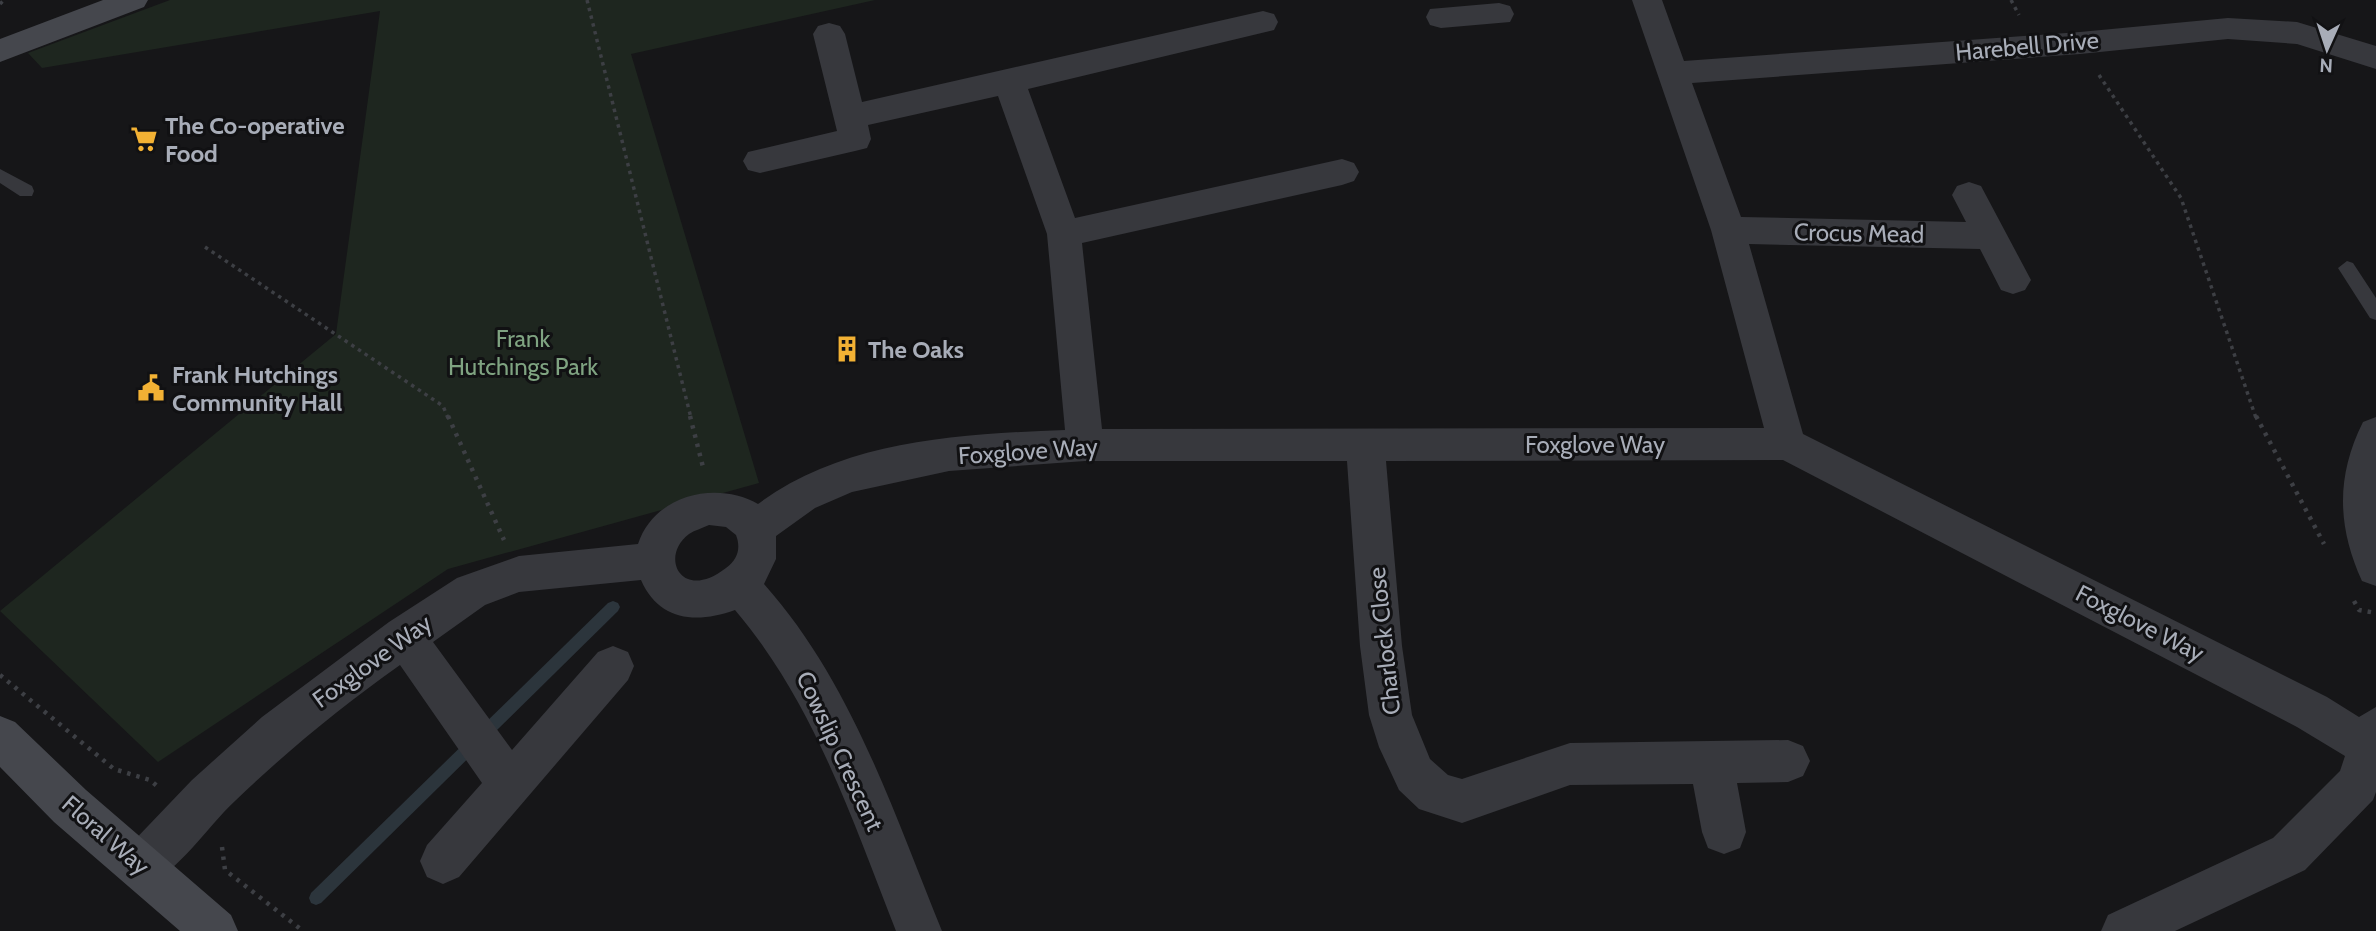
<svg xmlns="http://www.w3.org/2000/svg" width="2376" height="931" font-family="Cabin,sans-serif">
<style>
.green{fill:#1e261f}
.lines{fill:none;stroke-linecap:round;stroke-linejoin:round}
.stream{fill:#2c353c;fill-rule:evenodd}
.path-far1{stroke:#3d3f44;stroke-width:3.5;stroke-dasharray:3.5 4.5;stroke-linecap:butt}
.path{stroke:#3d3f44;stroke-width:4.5;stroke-dasharray:3.5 6;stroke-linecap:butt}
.lane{fill:#37383d;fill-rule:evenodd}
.street{fill:#37383d;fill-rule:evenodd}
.secondary{fill:#45474d;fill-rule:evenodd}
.labels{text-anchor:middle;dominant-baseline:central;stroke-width:6;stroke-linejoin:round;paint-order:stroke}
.street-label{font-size:24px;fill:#a8adb8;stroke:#111113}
.poi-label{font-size:24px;font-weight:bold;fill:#a8adb8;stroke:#111113;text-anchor:start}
.park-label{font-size:24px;fill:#7fa381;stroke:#111113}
</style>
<rect width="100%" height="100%" fill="#161618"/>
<path class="green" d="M 170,0 L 875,0 L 631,54 L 759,483 L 448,569 L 158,762 L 0,611 L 336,334 L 380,11 L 42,68 L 28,53 Z"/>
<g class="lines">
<path class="stream" d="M 613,601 L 618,603 L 620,607 L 618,611 L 321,903 L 316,905 L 311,903 L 309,898 L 311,893 L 608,603 Z"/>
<path class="path-far1" d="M 587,0 L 691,418
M 2011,0 L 2019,15
M 0,4 L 4,0
M 2099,75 L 2181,198 L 2256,418
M 205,247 L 443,406 L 448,418"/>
<path class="path" d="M 448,416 L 504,540
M 690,416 L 704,471
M 2256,416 L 2324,544
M 2354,601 L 2359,610 L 2376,613
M 0,675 L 114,769 L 150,780 L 157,786
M 222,847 L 225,870 L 303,931"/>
<path class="lane" d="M 0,169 L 32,186 L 34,191 L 32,196 L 20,196 L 0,183 Z
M 2347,261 L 2353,263 L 2376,298 L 2376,320 L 2370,318 L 2338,268 Z"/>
<path class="street" d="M 1632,0 L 1662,0 L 1684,61 L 2080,32 L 2228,18 L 2297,22 L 2376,46 L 2376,69 L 2297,44 L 2228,39 L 2080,54 L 1692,83 L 1741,217 L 1966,222 L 1952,195 L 1957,186 L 1969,182 L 1981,186 L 2031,280 L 2025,290 L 2013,294 L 2001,290 L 1980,249 L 1749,244 L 1803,434 L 2327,697 L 2359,717 L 2376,707 L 2376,792 L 2373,800 L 2305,870 L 2175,931 L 2101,931 L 2108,915 L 2273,838 L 2340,771 L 2345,756 L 2297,727 L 1783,460 L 1386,461 L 1402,646 L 1412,715 L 1430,759 L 1448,775 L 1462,779 L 1570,743 L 1788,740 L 1803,746 L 1810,761 L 1803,776 L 1788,782 L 1737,783 L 1746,832 L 1740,848 L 1724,854 L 1708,848 L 1702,832 L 1693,784 L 1570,785 L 1462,823 L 1419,809 L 1399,790 L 1379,747 L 1369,715 L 1360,646 L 1347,461 L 1085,461 L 949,471 L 852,492 L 815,508 L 776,536 L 776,559 L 764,584 C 852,683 893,811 942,931 L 896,931 C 852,819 814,703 735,610 C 696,624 659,621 641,580 L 519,592 L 485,605 L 433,642 L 512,750 L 598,652 L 613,646 L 628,652 L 634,666 L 628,680 L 459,877 L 443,884 L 427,877 L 420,861 L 427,845 L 482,783 L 400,665 C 341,707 287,751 235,801 C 206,828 179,872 142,888 L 126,881 L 119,865 L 126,849 L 192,780 L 262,717 L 389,622 L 457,578 L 519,556 L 638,544 C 654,495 716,480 758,504 C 844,440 960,434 1065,430 L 1047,234 L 998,96 L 868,125 L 871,139 L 867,148 L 855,151 L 760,173 L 748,170 L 743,161 L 748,152 L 837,131 L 813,34 L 818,26 L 829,23 L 840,26 L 845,34 L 862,102 L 1263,11 L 1274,14 L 1278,22 L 1274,30 L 1028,89 L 1075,218 L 1342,159 L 1354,163 L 1359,172 L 1354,181 L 1342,185 L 1082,243 L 1102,429 L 1764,428 L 1711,230 ZM 709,525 L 726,527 L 736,535 C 741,548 738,559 726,568 C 681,603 659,556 689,534 C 695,530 703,528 709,525 Z
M 1499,3 L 1510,6 L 1514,14 L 1510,22 L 1441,28 L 1430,25 L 1426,17 L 1430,9 Z
M 2376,417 L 2376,586 L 2362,581 C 2337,526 2336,476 2363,422 Z"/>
<path class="secondary" d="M 103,0 L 148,0 L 144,7 L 0,62 L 0,39 Z
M 0,716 L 15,722 L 86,790 L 231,915 L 238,931 L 180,931 L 54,822 L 0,767 Z"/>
</g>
<defs>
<g id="supermarket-bare" transform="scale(2.1)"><path d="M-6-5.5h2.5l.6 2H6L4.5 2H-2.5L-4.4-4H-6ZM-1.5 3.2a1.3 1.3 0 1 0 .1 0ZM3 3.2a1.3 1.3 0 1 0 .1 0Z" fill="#f2b134" stroke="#111113" stroke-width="2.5" paint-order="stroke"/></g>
<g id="building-bare" transform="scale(2.1)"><path d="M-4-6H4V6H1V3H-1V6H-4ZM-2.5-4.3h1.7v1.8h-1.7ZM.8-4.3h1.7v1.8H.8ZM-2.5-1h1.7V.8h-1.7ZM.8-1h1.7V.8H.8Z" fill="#f2b134" stroke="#111113" stroke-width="2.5" paint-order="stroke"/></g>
<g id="civic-bare" transform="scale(2.1)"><path d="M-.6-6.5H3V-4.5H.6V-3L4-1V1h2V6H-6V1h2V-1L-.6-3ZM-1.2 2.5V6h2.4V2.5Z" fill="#f2b134" stroke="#111113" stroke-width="2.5" paint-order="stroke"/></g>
</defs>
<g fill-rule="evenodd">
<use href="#supermarket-bare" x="144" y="139"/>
<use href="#building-bare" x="847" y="349"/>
<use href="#civic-bare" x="151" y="388"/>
</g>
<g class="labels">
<g class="street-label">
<text transform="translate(2027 46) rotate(-5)">Harebell Drive</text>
<text transform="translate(1859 233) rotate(1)">Crocus Mead</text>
<text x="1595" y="444">Foxglove Way</text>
<text transform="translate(1028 451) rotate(-4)">Foxglove Way</text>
<text transform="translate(2140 623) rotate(27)">Foxglove Way</text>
<text transform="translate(1384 641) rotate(-96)">Charlock Close</text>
<text transform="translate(372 661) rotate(-36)">Foxglove Way</text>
<text transform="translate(840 751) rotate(65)">Cowslip Crescent</text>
<text transform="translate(106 835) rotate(41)">Floral Way</text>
</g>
<g class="poi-label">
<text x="165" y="125">The Co-operative<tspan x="165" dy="28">Food</tspan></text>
<text x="868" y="349">The Oaks</text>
<text x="172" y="374">Frank Hutchings<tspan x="172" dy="28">Community Hall</tspan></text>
</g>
<g class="park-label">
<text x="523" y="338">Frank<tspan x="523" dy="28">Hutchings Park</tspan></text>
</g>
</g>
<g transform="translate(2327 49) rotate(183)" stroke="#111113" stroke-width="5" paint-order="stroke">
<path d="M0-5L12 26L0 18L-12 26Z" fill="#a8adb8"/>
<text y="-10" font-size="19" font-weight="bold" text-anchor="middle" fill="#a8adb8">N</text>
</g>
</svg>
